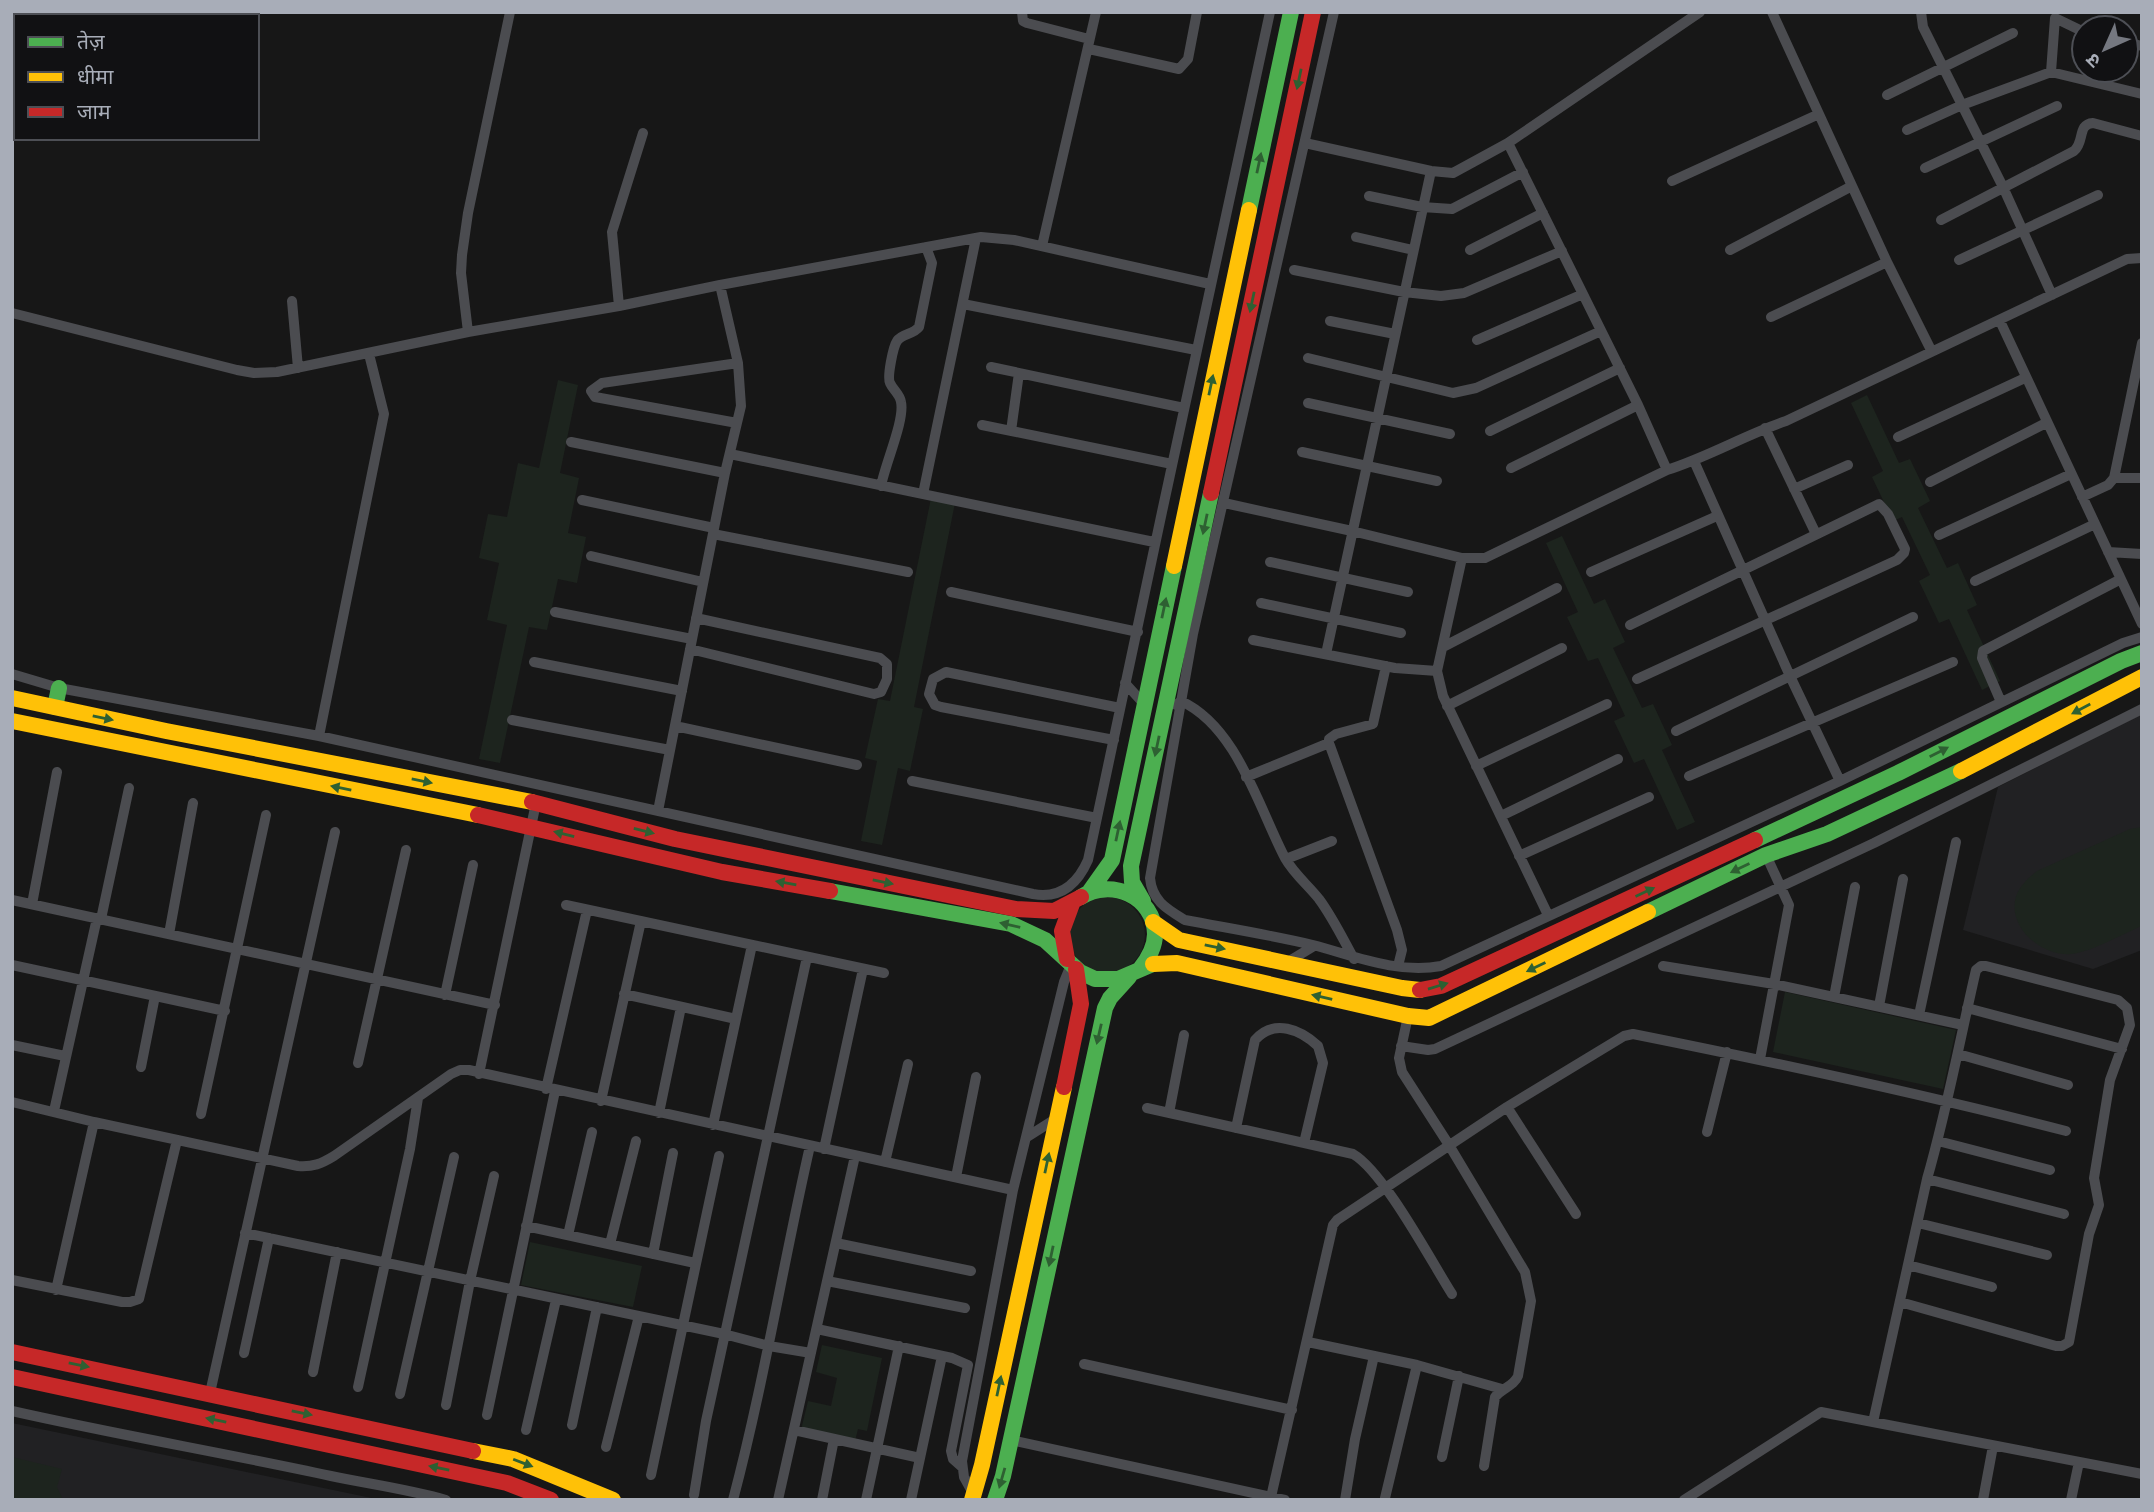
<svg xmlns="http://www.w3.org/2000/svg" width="2154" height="1512" font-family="'DM Sans','Noto Sans Devanagari',sans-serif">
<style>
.built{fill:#212123}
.green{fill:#1d241e}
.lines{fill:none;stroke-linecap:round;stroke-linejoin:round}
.street{stroke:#4b4c50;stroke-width:10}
.fast{stroke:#4caf50;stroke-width:16}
.slow{stroke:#ffc107;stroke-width:16}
.jam{stroke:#c62828;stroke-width:16}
.oneway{fill:#2e6032}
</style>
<rect width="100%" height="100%" fill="#171717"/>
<path class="built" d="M 2142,714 L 2142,950 L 2093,969 L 1963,930 L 1998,787 Z
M 12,1423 L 381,1500 L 12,1500 Z"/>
<path class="green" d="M 558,380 L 578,385 L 560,473 L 579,478 L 568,533 L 586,537 L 577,583 L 558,579 L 547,630 L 529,627 L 500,763 L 479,759 L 507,625 L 487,620 L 499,563 L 479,558 L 488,514 L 507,517 L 518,463 L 539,468 Z
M 1867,395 L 1899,463 L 1910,459 L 1930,501 L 1918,508 L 1947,568 L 1958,563 L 1977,605 L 1967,610 L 2000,681 L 1982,690 L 1949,619 L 1939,623 L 1919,581 L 1930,575 L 1902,517 L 1893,521 L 1872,477 L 1883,471 L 1851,403 Z
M 931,498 L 955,503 L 914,707 L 923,709 L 910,771 L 898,768 L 882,845 L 861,841 L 877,761 L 865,758 L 878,699 L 890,701 Z
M 1562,536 L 1594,604 L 1605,599 L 1625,642 L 1613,648 L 1642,708 L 1653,704 L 1672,745 L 1662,750 L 1695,822 L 1677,830 L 1644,759 L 1634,763 L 1614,721 L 1625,716 L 1598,658 L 1588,661 L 1567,617 L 1578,612 L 1546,543 Z
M 2142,827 L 2142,926 C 2122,934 2092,952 2071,954 C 2044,957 2010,930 2015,901 C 2017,888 2027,879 2037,871 L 2130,829 Z
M1069 935a38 38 0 1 1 76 0a38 38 0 1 1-76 0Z
M 1785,992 L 1956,1030 L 1943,1089 L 1773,1052 Z
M 530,1242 L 642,1266 L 633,1307 L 521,1285 Z
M 822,1345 L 882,1358 L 867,1431 L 858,1429 L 855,1441 L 801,1430 L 808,1401 L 831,1406 L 837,1378 L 816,1372 Z
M 12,1457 L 62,1469 L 57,1487 L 63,1500 L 12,1500 Z"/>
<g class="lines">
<path class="street" d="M 1022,12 L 1023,21 L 1027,23 L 1089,39
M 1334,12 L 1193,634 L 1150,878 C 1152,901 1167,909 1185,920 C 1227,928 1271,935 1313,945 C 1355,956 1397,974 1441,966 L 1840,781 L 2123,643 L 2142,637
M 1772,12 L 1887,262 L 1931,350
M 1921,12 L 1923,27 L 2003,187 L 2052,295
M 34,16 L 35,12
M 2126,42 L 2142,46
M 1089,49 L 1179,69 L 1188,59 L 1197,12
M 2051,72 L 2055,18 L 2084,32
M 1887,95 L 2013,33
M 12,120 L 16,103
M 1907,130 L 1962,105 L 2051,72 L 2142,94
M 1305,143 L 1431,171 L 1453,173 L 1508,143 L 1700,12
M 1508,143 L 1638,405 L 1667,470
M 1925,168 L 2057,106
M 1672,181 L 1819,114
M 1369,196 L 1422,207 L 1452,209 L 1523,172
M 1941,220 L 2074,151 C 2085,142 2077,124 2093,123 L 2142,136
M 1356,237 L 1413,250
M 1042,246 L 1096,12
M 1470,250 L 1543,213
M 1730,250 L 1852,186
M 1959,260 L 2098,195
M 1294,270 L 1404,292 L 1441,296 L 1464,293 L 1562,251
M 292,301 L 298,368
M 963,304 L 1196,350
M 619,306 L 612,232 L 643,133
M 12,313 L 237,370 L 254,373 L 277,372 L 468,332 L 619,306 L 720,285 L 981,237 L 1014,240 L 1210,284
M 1771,317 L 1887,262
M 1330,321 L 1395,334
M 2000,321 L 2142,624
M 468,332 L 461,273 L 462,255 L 468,213 L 510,12
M 1477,340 L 1583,294
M 1308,358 L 1453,393 L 1476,388 L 1601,331
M 991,367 L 1184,408
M 1308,403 L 1450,434
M 737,423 L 595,397 L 591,391 L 602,383 L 738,363
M 982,425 L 1172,464
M 1765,428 L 1816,534
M 1011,431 L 1019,373
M 1490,431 L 1620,368
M 1898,437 L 2025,378
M 571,442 L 725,473
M 1302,452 L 1437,481
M 730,454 L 1154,542
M 1694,461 L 1790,676 L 1840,781
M 1511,468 L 1638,405
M 2114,478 L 2142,478
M 1930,482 L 2046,423
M 881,486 C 885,464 905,420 901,402 C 900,394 893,390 890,383 C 887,377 893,347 897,341 C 902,333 913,335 919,327 L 932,263 L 926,247
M 1794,489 L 1848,465
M 923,494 L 976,238
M 2082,497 L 2108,485 L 2114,478 L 2142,343
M 582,500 L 714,528
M 1224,503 L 1352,531 L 1462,558 L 1485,558 L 1667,470 C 1708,457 1745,435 1786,421 L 2127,259 L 2142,258
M 713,534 L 908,572
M 1939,535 L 2071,474
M 2108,552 L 2142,554
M 591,556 L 703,582
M 1462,558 L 1437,671 L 1443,696 L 1548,915
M 1270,562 L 1408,592
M 1591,572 L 1717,516
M 1975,581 L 2095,524
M 951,592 L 1138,632
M 1261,603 L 1401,633
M 555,612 L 692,639
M 1630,625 L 1879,504 L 1888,514 L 1905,549 L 1904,553 L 1897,560 L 1637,679
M 1253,640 L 1395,668 L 1437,671
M 1443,647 L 1557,588
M 690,649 L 874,694 L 881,692 L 887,679 L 887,664 L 880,658 L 696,618
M 1326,654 L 1431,171
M 534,662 L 682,691
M 1386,666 L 1373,724 L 1336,734 L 1329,739 L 1329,743 L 1397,930 L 1402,950 L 1398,966
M 12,674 L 59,688 L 319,736 L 1033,894 C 1060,899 1077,885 1088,860 C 1148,577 1208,295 1270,12
M 1125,683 L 1144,704
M 2001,702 L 1982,658 L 1983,651 L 2121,579
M 1176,705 L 1181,701 C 1237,727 1258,806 1285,858 C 1294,874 1308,885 1319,899 C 1333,918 1343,939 1354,959
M 1447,706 L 1562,648
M 512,720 L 670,750
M 675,726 L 857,765
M 1676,731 L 1913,617
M 319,736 L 384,414 L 369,354
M 1114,740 L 941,707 L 935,705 L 929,694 L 933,679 L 946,672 L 1120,708
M 1476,766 L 1607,704
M 1689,776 L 1953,662
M 1246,777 L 1329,743
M 912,781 L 1097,818
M 658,811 L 725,473 L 741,406 L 738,363 L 720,285
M 1501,816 L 1618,759
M 1519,856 L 1649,797
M 1286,859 L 1332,841
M 12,900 L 495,1005
M 32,904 L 57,772
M 566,905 L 884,973
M 101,919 L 129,788
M 169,934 L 193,803
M 1286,963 L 1314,946
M 12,965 L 225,1011
M 1663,966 L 1774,984 L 1963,1025
M 624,994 L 736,1019
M 445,995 L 473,865
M 1834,997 L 1855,887
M 1879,1006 L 1903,879
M 1967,1008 L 2122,1049
M 1919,1015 L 1956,842
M 1408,1016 L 1399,1058 L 1402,1072 L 1449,1145 L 1525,1272 L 1531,1301 L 1518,1376 C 1514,1386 1502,1388 1495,1397 L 1484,1466
M 12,1045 L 65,1056
M 1401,1046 L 1428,1050 L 1435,1049 L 1874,843 L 2142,709
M 1958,1054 L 2068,1085
M 1760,1059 L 1789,905 L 1766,855
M 358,1063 L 406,850
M 141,1067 L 155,996
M 479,1074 L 536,803
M 546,1089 L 587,910
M 601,1101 L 641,921
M 12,1102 L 94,1122 L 298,1166 C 313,1167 321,1164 334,1156 L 451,1074 L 460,1070 L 469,1070 L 1013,1190
M 1507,1107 L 1576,1214
M 1147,1108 L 1353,1154 C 1384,1172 1431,1261 1452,1294
M 54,1111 L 97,918
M 659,1113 L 681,1007
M 1169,1113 L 1184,1035
M 201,1114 L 266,815
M 713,1125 L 752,945
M 1236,1128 L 1255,1040 C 1274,1018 1301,1030 1318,1046 L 1323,1063 L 1304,1143
M 1707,1132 L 1727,1052
M 1027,1137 L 1057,1118
M 1938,1141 L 2050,1170
M 824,1149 L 863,969
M 885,1162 L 908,1064
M 956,1177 L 976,1077
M 1927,1179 L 2064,1214
M 1918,1223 L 2047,1255
M 526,1226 L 695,1263
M 245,1233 L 724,1334 L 769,1346 L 811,1353
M 568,1235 L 592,1132
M 836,1243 L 971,1271
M 610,1244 L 636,1141
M 653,1254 L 673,1153
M 1908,1265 L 1992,1287
M 12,1280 L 122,1302 L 130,1302 L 139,1299 L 177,1140
M 827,1281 L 965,1308
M 56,1290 L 94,1122
M 817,1329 L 952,1358 L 968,1365 L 951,1451 L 953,1459 L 962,1467
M 1308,1342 L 1417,1365 L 1502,1389
M 244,1353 L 269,1238
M 1084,1364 L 1292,1410
M 313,1372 L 337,1252
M 358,1387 L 410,1149 L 418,1098
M 210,1393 L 335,832
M 400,1394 L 454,1157
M 446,1405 L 470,1281 L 494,1176
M 12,1411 C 118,1435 225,1453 331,1476 C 369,1484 408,1489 446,1500
M 487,1415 L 555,1091
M 1873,1422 L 1927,1179 C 1947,1110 1960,1039 1976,970 L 1981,966 L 1986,966 L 2118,1000 L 2127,1008 L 2130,1025 L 2110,1080 L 2094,1178 L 2099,1205 L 2089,1234 L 2069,1342 L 2062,1346 L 2056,1346 L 1900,1302
M 572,1425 L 597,1307
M 526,1430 L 556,1300
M 794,1430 L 920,1458
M 1011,1440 L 1285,1500
M 606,1447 L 639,1316
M 1442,1457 L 1459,1376
M 651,1475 L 719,1156
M 694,1495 L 706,1421 L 807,957
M 974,1495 L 964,1477 L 962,1461 L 1013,1190 L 1064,982 L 1071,965
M 1271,1497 L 1333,1225 L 1337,1220 L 1507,1107 L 1624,1036 L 1633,1034 C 1778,1063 1923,1094 2066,1131
M 1385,1498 L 1417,1365
M 733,1500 C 764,1383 783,1264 810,1146
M 778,1500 L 855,1156
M 822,1500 L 834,1439
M 866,1500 L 899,1346
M 911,1500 L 942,1356
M 1345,1500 L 1355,1439 L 1374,1356
M 1684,1500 L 1821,1412 L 2142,1474
M 1983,1500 L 1993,1446
M 2071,1500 L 2079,1462"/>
<path class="fast" d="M 12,15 L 13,12
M 1249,210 L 1291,12
M 55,707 L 59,688
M 1755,840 L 1898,773 L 2121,661 L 2142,653
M 830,891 L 1011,924 L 1045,940 L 1080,972 L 1095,979 L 1118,979 L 1153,964
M 1090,891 L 1112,860 L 1174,566
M 1081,897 C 1111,878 1154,896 1155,934 C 1155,947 1148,959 1140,969
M 1143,901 L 1132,882 L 1131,866 L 1211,493
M 1648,912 L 1766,855 L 1827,834 L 1961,771
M 995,1500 L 1003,1476 L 1105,1008 L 1110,998 L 1129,977"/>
<path class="slow" d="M 1174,566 L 1249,210
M 12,698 L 166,731 L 532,802
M 12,721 L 478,815
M 1961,771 L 2142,677
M 1153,922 L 1179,940 L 1402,988 L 1420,990
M 1153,964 L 1177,963 L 1408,1016 L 1429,1018 L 1648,912
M 473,1451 L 513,1459 L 613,1500
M 972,1500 L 982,1465 L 1064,1087"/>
<path class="jam" d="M 1211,493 L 1313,12
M 532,802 L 675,839 L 1016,909 L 1054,911 L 1081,897
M 478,815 L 722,872 L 830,891
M 1067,959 L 1062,931 L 1072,904
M 1420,990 L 1441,986 L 1755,840
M 1064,1087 L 1081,1004 L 1076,969
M 12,1352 L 473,1451
M 12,1377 L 507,1483 L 551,1500"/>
</g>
<defs><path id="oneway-solid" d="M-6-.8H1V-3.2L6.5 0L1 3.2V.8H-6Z" transform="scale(1.75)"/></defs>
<g class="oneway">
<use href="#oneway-solid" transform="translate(1299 79) rotate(102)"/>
<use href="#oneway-solid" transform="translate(1259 163) rotate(-78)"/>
<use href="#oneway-solid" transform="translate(1252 302) rotate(102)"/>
<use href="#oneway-solid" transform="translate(1211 385) rotate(-78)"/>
<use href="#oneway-solid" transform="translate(1205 524) rotate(102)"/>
<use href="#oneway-solid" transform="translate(1164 608) rotate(-78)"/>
<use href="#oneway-solid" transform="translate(2081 709) rotate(152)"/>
<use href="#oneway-solid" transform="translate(103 718) rotate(12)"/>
<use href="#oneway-solid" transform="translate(1157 746) rotate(102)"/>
<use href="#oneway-solid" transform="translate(1939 752) rotate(-27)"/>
<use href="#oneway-solid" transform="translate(422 781) rotate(11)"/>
<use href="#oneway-solid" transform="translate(341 788) rotate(-169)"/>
<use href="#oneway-solid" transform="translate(644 831) rotate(14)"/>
<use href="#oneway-solid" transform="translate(1118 831) rotate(-78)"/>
<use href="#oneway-solid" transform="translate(564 834) rotate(-166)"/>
<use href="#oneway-solid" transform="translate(1740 868) rotate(154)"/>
<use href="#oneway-solid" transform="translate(883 882) rotate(12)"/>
<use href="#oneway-solid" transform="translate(786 883) rotate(-170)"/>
<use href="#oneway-solid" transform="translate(1645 892) rotate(-25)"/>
<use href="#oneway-solid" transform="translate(1010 925) rotate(-167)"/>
<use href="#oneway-solid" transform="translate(1215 947) rotate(12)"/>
<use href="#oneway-solid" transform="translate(1536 967) rotate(154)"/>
<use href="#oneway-solid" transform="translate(1438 986) rotate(-17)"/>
<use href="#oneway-solid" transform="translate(1322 997) rotate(-167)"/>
<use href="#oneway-solid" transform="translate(1099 1034) rotate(103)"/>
<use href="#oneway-solid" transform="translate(1047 1163) rotate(-78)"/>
<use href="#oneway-solid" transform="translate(1051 1256) rotate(102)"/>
<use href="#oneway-solid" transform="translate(79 1365) rotate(11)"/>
<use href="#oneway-solid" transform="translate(999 1386) rotate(-78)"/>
<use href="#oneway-solid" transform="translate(302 1413) rotate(12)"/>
<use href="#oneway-solid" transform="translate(216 1420) rotate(-168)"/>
<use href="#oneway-solid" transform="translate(523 1463) rotate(21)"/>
<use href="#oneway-solid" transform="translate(439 1468) rotate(-168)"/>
<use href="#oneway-solid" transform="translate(1002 1478) rotate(106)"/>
</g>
<rect width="2154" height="1512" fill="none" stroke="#a8adb8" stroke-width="28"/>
<rect x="14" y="14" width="245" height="126" fill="#111113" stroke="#4d4f55" stroke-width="2"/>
<rect x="28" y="37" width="35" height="10" fill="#4caf50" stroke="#4d4f55" stroke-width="2"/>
<text x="77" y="49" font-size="21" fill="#a8adb8">तेज़</text>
<rect x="28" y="72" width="35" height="10" fill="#ffc107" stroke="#4d4f55" stroke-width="2"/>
<text x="77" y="84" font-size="21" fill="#a8adb8">धीमा</text>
<rect x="28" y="107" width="35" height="10" fill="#c62828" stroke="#4d4f55" stroke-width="2"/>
<text x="77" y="119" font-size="21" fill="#a8adb8">जाम</text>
<g transform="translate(2105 49) rotate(225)"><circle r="33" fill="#111113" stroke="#4d4f55" stroke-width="2"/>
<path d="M0-5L12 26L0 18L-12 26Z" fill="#757880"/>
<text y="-10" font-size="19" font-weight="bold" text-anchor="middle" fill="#a8adb8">उ</text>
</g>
</svg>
